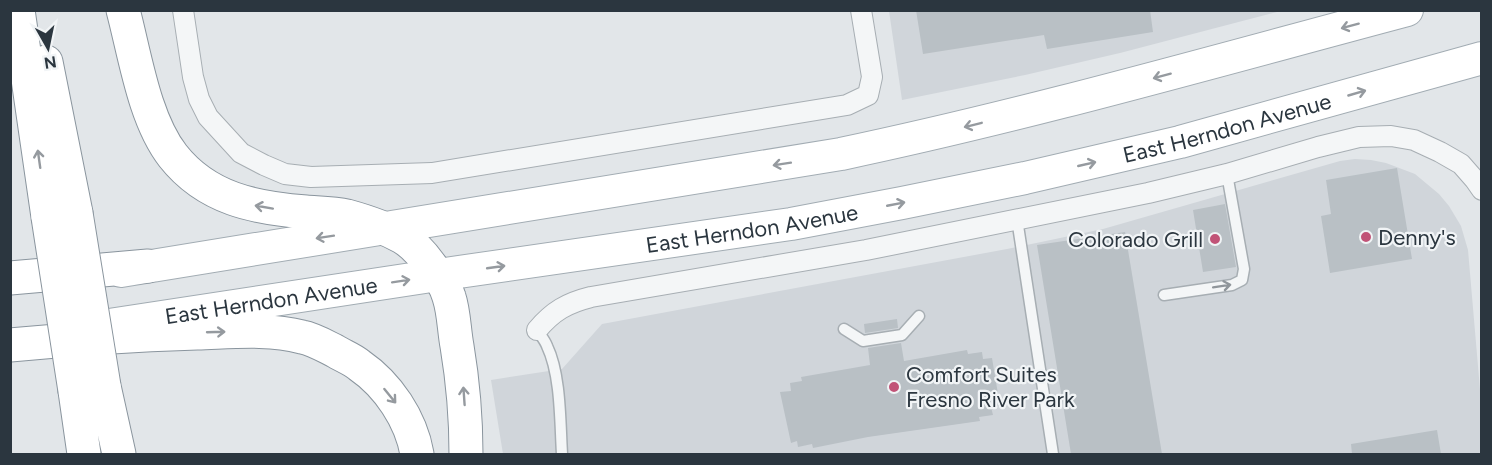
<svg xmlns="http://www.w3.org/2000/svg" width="1492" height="465" font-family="Figtree,sans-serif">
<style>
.built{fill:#d0d5da}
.building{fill:#b9c0c5}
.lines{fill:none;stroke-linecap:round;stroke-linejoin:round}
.lane-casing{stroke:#a7aeb3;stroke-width:13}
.street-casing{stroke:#a7aeb3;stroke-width:22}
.primary-casing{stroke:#a2acb3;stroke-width:34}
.highway-casing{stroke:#8a959e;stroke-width:35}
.lane{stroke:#f4f6f7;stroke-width:10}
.street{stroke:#f4f6f7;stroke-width:20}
.primary{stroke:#fff;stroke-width:32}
.highway{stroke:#fff;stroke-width:33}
.highway-bridge-casing{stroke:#8a959e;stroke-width:35;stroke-linecap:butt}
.highway-bridge{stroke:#fff;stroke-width:33}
.oneway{stroke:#959a9f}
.oneway2{stroke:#90969b}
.poi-dot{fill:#c15377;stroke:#f1f4f6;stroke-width:2}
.labels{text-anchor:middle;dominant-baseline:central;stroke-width:4.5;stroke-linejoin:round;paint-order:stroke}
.street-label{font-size:22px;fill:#2b363f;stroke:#f1f4f6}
.poi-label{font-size:22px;fill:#2b363f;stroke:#f1f4f6;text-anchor:start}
</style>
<rect width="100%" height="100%" fill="#e2e6e9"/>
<path class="built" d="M 889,11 L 1281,11 L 1120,53 L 1025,75 L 902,100 Z
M 1355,159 L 1371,160 L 1386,163 L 1415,174 L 1439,194 L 1449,206 L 1461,226 L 1468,250 L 1481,401 L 1481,454 L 503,454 L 491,380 L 562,369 L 602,324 L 1007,249 L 1103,229 L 1340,161 Z"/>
<path class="building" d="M 916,10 L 1150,10 L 1153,32 L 1047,49 L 1044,35 L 923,54 Z
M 1397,168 L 1412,259 L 1330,273 L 1321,216 L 1331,214 L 1326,180 Z
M 1225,204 L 1236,267 L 1203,272 L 1193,210 Z
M 1125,232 L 1162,454 L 1071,454 L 1037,245 Z
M 897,319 L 898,328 L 865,333 L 864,324 Z
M 901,343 L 904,361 L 967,350 L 968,354 L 982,352 L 983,359 L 992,358 L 1000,406 L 991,407 L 993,415 L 979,417 L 980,421 L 868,437 L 813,448 L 812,444 L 798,447 L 797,441 L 791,443 L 780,392 L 791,391 L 790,383 L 802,381 L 801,377 L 870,365 L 868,348 Z
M 1437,430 L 1441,454 L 1352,454 L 1351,444 Z"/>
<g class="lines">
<g class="lane-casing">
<path id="lane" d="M 1017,219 L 1053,454
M 1164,295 L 1232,285 L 1242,280 L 1244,269 L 1227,174
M 844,329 L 863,341 L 902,335 L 919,316
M 537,330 C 540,335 545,340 547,346 C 561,375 560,422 562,454"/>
</g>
<g class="street-casing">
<path id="street" d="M 183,10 L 193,77 L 199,99 L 208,117 L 241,153 L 264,165 L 285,174 L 311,177 L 432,173 L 847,105 L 868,95 L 872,77 L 861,10
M 537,330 C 553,311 567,303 591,297 L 866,250 L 1148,193 L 1227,174 L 1318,147 L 1359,137 L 1391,136 L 1414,140 L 1440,152 L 1461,164 L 1475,180 L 1482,190"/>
</g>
<g class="primary-casing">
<g id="primary">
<path d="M 121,271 L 841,154 C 1031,114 1219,60 1407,10"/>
<path id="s1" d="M 109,325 L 438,275 L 791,224 L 902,203 L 1025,178 L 1180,142 L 1482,58"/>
</g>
</g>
<g class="highway-casing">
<path id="highway" d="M 18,10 L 48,217
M 123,10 C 135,55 144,119 173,156 C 207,199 255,208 306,212 C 319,213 334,213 347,216 C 365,221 386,228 402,237 C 414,244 423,255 431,266 C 438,274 446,286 449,297 C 454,312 454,330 457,346 C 463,382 466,418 466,454
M 46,62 L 76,213
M 10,278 L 148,266
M 10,345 C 73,339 135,335 197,333 C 232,332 268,328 302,337 C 313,339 325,346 335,351 C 343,356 352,359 359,365 C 388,385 411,419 417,454
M 104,386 L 119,454
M 75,391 L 84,454"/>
</g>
<use href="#lane" class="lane"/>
<use href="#street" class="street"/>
<use href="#primary" class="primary"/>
<use href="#highway" class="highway"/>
<g class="highway-bridge-casing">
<path id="highway-bridge" d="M 76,213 L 104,386
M 48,217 L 75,391"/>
</g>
<use href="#highway-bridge" class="highway-bridge"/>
</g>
<defs><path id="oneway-shaft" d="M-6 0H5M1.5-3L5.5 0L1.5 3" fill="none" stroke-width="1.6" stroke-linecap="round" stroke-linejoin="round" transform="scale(1.5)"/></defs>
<g class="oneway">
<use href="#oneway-shaft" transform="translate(1350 26) rotate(165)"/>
<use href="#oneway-shaft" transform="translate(1162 76) rotate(165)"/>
<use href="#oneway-shaft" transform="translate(1357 93) rotate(-16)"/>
<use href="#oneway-shaft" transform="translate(973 125) rotate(166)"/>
<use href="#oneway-shaft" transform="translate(39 159) rotate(-98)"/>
<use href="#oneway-shaft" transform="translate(782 164) rotate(171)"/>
<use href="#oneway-shaft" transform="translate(1087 164) rotate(-13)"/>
<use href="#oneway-shaft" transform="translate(896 204) rotate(-11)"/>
<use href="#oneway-shaft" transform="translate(264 207) rotate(-170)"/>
<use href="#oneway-shaft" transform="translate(325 237) rotate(171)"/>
<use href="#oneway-shaft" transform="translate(496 267) rotate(-8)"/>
<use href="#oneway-shaft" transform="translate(401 281) rotate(-9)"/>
<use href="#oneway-shaft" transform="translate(216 332) rotate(-2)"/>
<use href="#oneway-shaft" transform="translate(390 396) rotate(51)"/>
<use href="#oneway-shaft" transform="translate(464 396) rotate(-94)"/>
</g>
<use class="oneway2" href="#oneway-shaft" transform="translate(1222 286) rotate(-9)"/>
<g class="poi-dot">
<circle cx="1366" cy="237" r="6"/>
<circle cx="1215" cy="239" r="6"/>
<circle cx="894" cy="387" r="6"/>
</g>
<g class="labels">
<g class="street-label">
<text stroke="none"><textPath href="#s1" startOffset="1136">East Herndon Avenue</textPath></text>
<text stroke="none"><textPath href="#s1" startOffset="650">East Herndon Avenue</textPath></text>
<text stroke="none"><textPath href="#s1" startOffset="164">East Herndon Avenue</textPath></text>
</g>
<g class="poi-label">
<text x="1378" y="237">Denny's</text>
<text x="1203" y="239" text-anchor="end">Colorado Grill</text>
<text x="906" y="374">Comfort Suites<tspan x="906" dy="25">Fresno River Park</tspan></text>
</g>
</g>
<rect width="1492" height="465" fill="none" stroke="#2b363f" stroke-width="24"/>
<g transform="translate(48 48) rotate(171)" stroke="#f1f4f6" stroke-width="4.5" paint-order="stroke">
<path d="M0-4.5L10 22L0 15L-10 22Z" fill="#2b363f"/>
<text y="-9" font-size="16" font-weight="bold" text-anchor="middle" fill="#2b363f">N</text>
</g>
</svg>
